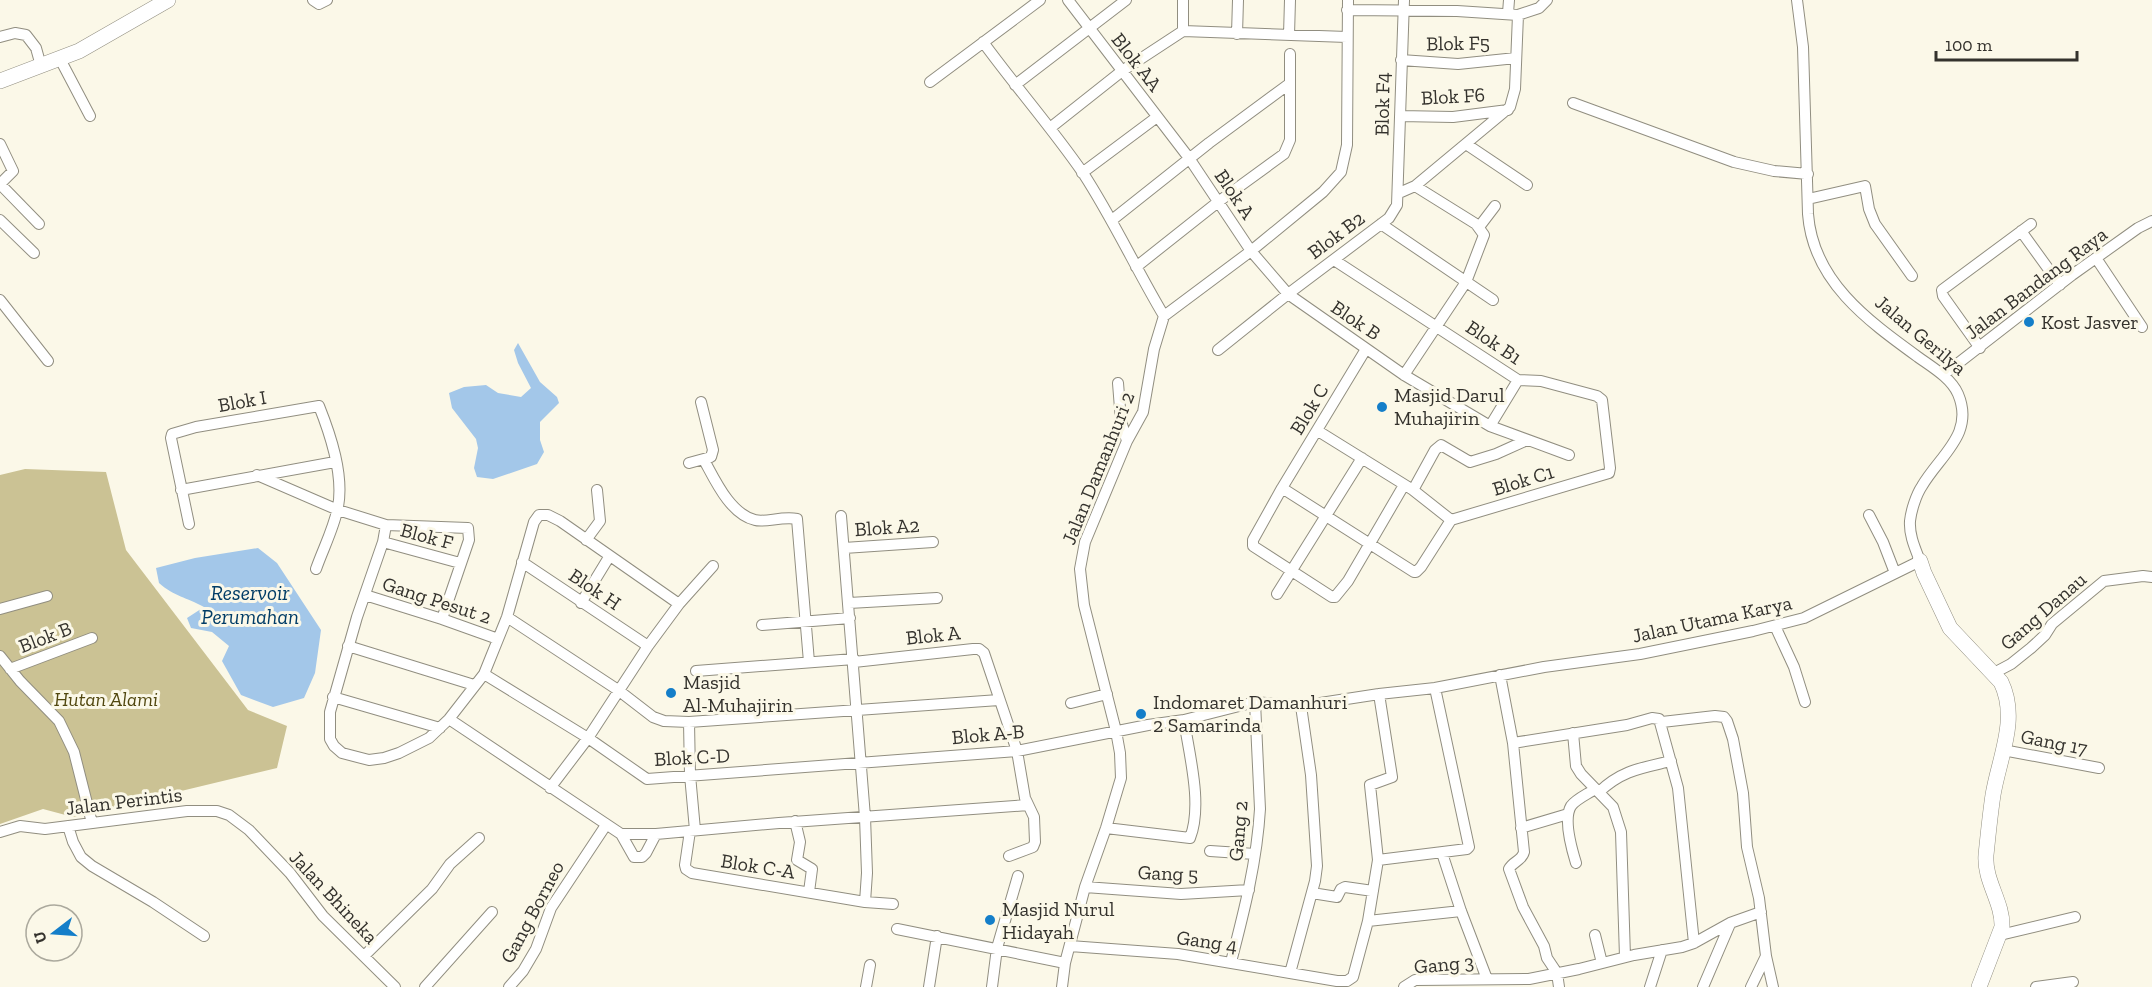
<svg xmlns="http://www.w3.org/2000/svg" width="2152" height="987" font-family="'Zilla Slab',serif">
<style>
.forest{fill:#cbc294}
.water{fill:#a3c7e9}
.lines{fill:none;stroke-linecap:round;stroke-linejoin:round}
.street-casing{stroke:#918e80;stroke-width:12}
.secondary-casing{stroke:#918e80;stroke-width:16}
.street{stroke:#fff;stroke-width:10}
.secondary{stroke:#fff;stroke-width:15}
.poi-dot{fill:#147ec9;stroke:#fbf8e8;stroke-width:2}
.labels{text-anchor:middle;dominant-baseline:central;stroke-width:6;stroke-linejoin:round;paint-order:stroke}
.street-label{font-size:20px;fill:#34322d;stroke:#fbf8e8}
.poi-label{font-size:20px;fill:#34322d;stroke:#fbf8e8;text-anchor:start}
.park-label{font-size:20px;font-style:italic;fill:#51470f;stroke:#fbf8e8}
.water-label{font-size:21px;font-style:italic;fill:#003c66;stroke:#fbf8e8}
</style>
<rect width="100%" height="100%" fill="#fbf8e8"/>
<path class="forest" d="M 25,469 L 106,472 L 126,550 L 248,710 L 287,726 L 277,768 L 73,817 L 43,809 L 0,824 L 0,475 Z"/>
<path class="water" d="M 518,343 L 540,382 L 557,397 L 559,403 L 540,422 L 540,440 L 544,452 L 537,464 L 493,479 L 477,477 L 474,468 L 478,448 L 476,439 L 452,408 L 449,393 L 464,387 L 486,385 L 498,393 L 521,397 L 531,388 L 518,363 L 514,350 Z
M 258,548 L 277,563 L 321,630 L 315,673 L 304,698 L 273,707 L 241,695 L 222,661 L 229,646 L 212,632 L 191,628 L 187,618 L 204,607 C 186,597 175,597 159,583 L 156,568 L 195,558 Z"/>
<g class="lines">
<g class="street-casing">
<path id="street" d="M 313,0 L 319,4 L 327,0
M 1068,0 L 1189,158 L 1251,251 L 1288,294 L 1404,375 L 1490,426 L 1569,455
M 1347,10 L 1457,11 L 1518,15 L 1515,89 L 1510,107 L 1415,186 L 1399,193
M 1508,13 L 1509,0
M 1518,15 L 1539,8 L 1547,0
M 1183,31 L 1347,37
M 1183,31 L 1183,0
M 1237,34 L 1238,0
M 1289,35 L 1290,0
M 0,37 L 15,33 L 26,35 L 36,48 L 41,66
M 983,42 C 1015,86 1052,128 1083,173 C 1113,219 1136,269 1164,316
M 60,59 L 90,116
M 1401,60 L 1458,64 L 1516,58
M 930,82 L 1040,0
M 1015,85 L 1126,0
M 1573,103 L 1734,162 L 1774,171 L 1808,174
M 1400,116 L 1453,117 L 1508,110
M 1050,128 L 1122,71 L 1183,31
M 0,144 L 13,171 L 0,184
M 1466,144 L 1527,185
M 1082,173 L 1157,117
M 0,184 L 39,224
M 1808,199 L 1865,186 L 1869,209 L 1875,224 L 1912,276
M 0,220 L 34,253
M 1112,220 L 1209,143 L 1289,84
M 1381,224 L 1493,300
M 1479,227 L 1495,206
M 2021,231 L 2060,285
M 2096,258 L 2142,327
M 1334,260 L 1518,380 L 1541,381 L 1597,396 L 1602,400 L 1610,468 L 1609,473 L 1451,520
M 1136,267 L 1218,202 L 1284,154 L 1290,140 L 1290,54
M 0,300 L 48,361
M 1980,348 L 1943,296 L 1942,290 L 2031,224
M 1366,349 L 1282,488 L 1253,540 L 1253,546 L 1332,597 L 1335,597 L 1348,581 L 1404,485
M 1218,350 L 1288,294 L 1389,218 L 1397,205 L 1404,0
M 1404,375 L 1466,282 L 1484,235 L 1476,224 L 1415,186
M 1943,375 L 2072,275 L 2138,228 L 2152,221
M 1118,383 L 1121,421 L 1127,441
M 1490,426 L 1518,380
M 1318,431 L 1413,490 L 1451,520
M 704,460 C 715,480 730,514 755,520 C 765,523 782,516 797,519 L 809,662
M 689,463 L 711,457 L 713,450 L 701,402
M 257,475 L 338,510 L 386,525 L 468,528 L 469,540 L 442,619
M 1282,488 L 1414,572 L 1416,572 L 1421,567 L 1451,520
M 181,490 L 335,462
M 1413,490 L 1435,450 L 1441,445 L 1470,462 L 1496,454 L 1527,440
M 1869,515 L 1883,542 L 1895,573
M 841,516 L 865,817 L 867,873 L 865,902
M 189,524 L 171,438 L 172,434 L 196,427 L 319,406 C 331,436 344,475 338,507 C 334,528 323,549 316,569
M 386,525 L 383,542 L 357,617 L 330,712 L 330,739 L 334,746 L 342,753 L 369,760 L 384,758 L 399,753 L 429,738 L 449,719 L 484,674 L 507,617 L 534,522 L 539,515 L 548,515 L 560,521 L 679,604
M 586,540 L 600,521 L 597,490
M 383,542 L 460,563
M 844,548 L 933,542
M 522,562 L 648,646
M 1277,594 L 1362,458
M 365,595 L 442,619 L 498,639
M 581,603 L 609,557
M 849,603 L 937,598
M 0,609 L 47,596
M 507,617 L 618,690 L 653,717 L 664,721 L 689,722 L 999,700
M 762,625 L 850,618
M 1775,626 L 1794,667 L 1805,702
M 348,646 L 474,685
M 0,656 L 20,681 L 59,721 L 74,752 L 92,823
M 854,662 L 973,649 L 979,649 L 984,653 L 1017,751 L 1025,798 L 1034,817 L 1035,842 L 1033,847 L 1009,856
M 10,669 L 92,638
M 696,671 L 854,659
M 1994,673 L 2011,664 L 2031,648 L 2045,635 L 2052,624 L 2104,581 L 2143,576 L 2152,577
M 484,674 L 588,738 L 647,779 L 1017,751 L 1148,725 L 1184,720 L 1255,702 L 1301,706 L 1379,694 L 1435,688 L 1544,667 L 1640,654 L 1753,631 L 1804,618 L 1920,561 C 1915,548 1909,535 1910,521 C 1911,511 1916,495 1922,486 C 1940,455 1975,434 1958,394 C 1951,378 1932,367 1918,357 C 1867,320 1813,281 1808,214 L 1803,47 L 1797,0
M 1500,675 L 1513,743 L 1524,852 C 1522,861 1513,861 1509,869 L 1523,907 L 1544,946 L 1547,958 L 1557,973 L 1559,987
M 333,697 L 440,728
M 1071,703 L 1107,694
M 449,719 L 621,834 L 634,857 L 642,857 L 646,853 L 656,834
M 689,722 L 690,775 L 695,830
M 1662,722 L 1715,716 L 1724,717 L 1727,721 L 1733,739 L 1743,793 L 1747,847 L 1759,898 L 1766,956 L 1773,987
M 1573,733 L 1576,766 L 1581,774 L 1613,807 L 1621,832 L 1625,957
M 1513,743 L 1627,725 L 1652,718 L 1659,719 L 1678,788 L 1694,943
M 2003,750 L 2099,768
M 550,788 L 588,738 L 648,646 L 679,604 L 713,566
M 1599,792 C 1622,770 1642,768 1671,761
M 795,821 L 800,842 L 797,860 L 812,869 L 809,892
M 68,826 L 73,842 L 81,857 L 92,866 L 153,902 L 204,936
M 1106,828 L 1190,838 C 1203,805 1189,754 1184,720
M 1521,828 L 1568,814
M 690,831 L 685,865 L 686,869 L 692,873 L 865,902 L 893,904
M 0,832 L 20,826 L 45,829 L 187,811 L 217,811 L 229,815 L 249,830 L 290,873 L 323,916 L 395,987
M 621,834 L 656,834 L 779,823 L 1028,805
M 1210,851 L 1255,854
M 1442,853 L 1461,911 L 1487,979
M 1378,860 L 1467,849 L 1469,847 L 1435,688
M 1576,863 C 1572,850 1563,819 1571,806 C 1576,799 1588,794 1595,789
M 1085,887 L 1181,894 L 1249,890
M 1312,893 L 1337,897 L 1341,889 L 1345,887 L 1373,891
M 1368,921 L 1461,911
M 897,929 L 1065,963
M 1595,935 L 1602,963
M 2000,935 L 2075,917
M 1070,946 L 1178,954 L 1337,981 L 1347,981 L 1353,977 L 1368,921 L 1378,860 L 1370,785 L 1392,777 L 1379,694
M 364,956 L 432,889 L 450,864 L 479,838
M 1231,962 C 1244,912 1257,861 1260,809 L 1255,702
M 1290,973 L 1315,881 L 1317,866 L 1311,775 L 1301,706
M 425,987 L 492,912
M 509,987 L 523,971 L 536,949 L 551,908 L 606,825
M 866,987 L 870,965
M 929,987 L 937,936
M 992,987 L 997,948 L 1018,876
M 1062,987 L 1065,963 L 1085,887 L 1106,828 L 1121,778 L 1120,753 L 1116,731 L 1084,605 L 1080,569 L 1085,542 L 1127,441 L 1143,412 L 1154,349 L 1164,316 L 1251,251 L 1323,192 L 1341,172 L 1347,145 L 1348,0
M 1404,987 L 1415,980 L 1529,979 L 1579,969 L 1634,955 L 1682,947 L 1694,943 L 1730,923 L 1761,912
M 1650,987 L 1662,950
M 1703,987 L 1730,924
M 1751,987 L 1766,956
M 2036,987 L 2073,982"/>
</g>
<g class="secondary-casing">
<path id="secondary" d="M 0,81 L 79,51 L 168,0
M 1920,561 L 1924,573 L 1950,628 L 2001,682 C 2019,719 1999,758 1993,795 C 1990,815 1988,836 1986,855 C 1984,881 2003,902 2002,927 L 1979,987"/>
</g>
<use href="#street" class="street"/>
<use href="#secondary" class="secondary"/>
</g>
<g class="poi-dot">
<circle cx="2029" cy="322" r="6"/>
<circle cx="1382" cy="407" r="6"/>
<circle cx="671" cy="693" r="6"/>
<circle cx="1141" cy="714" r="6"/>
<circle cx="990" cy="920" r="6"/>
</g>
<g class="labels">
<g class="street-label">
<text transform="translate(1458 43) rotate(-1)">Blok F5</text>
<text transform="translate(1137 62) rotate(52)">Blok AA</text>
<text transform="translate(1453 96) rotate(-3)">Blok F6</text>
<text transform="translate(1382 104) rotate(-89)">Blok F4</text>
<text transform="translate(1235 194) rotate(56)">Blok A</text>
<text transform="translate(1336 235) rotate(-37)">Blok B2</text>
<text transform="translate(2036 283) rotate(-37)">Jalan Bandang Raya</text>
<text transform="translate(1356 320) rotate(34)">Blok B</text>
<text transform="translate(1921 335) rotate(40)">Jalan Gerilya</text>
<text transform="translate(1494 342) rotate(34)">Blok B1</text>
<text transform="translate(242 401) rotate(-10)">Blok I</text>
<text transform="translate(1309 409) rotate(-59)">Blok C</text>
<text transform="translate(1098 468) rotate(-68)">Jalan Damanhuri 2</text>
<text transform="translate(1523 480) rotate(-17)">Blok C1</text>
<text transform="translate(887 527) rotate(-4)">Blok A2</text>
<text transform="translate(427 536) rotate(15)">Blok F</text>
<text transform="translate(595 589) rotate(34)">Blok H</text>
<text transform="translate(437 600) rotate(18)">Gang Pesut 2</text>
<text transform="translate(2043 611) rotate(-41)">Gang Danau</text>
<text transform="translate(1712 619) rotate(-12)">Jalan Utama Karya</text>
<text transform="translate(933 635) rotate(-6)">Blok A</text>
<text transform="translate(45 637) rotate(-21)">Blok B</text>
<text transform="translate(988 734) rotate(-5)">Blok A-B</text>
<text transform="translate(2054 742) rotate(11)">Gang 17</text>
<text transform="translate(692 757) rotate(-3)">Blok C-D</text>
<text transform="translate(124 801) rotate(-7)">Jalan Perintis</text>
<text transform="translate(1238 831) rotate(-85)">Gang 2</text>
<text transform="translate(758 866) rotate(9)">Blok C-A</text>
<text transform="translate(1168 873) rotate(2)">Gang 5</text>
<text transform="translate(334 897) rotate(47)">Jalan Bhineka</text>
<text transform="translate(532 912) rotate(-62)">Gang Borneo</text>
<text transform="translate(1207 941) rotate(8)">Gang 4</text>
<text transform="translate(1444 964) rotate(-5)">Gang 3</text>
</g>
<g class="poi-label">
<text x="2041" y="322">Kost Jasver</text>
<text x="1394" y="395">Masjid Darul<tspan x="1394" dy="23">Muhajirin</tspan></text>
<text x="683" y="682">Masjid<tspan x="683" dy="23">Al-Muhajirin</tspan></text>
<text x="1153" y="702">Indomaret Damanhuri<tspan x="1153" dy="23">2 Samarinda</tspan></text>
<text x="1002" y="909">Masjid Nurul<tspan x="1002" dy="23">Hidayah</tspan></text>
</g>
<g class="park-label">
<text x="106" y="699">Hutan Alami</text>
</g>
<g class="water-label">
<text x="250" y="592">Reservoir<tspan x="250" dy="24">Perumahan</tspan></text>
</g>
</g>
<g transform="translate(54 933) rotate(253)"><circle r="28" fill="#fbf8e8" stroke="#aba99d" stroke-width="1.5"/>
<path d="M0-4.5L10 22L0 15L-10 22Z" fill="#147ec9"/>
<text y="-9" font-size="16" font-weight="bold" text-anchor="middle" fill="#34322d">U</text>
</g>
<path d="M1936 51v9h141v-9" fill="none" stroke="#34322d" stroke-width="3"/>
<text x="1945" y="51" font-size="18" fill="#34322d" stroke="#fbf8e8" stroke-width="4.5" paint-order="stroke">100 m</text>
</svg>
